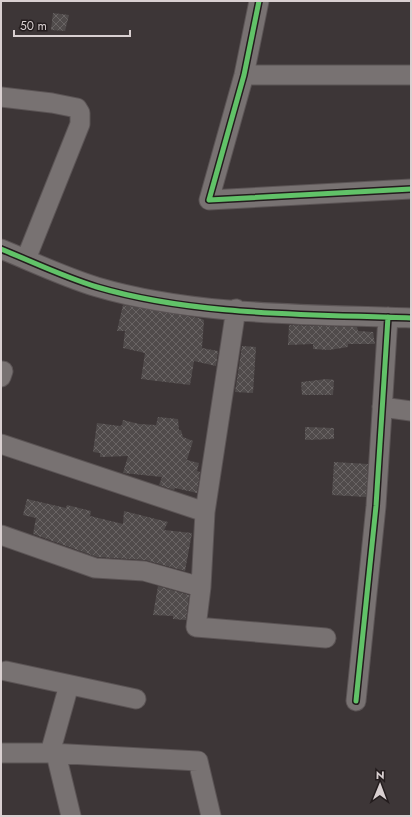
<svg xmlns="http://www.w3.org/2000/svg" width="412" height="817" font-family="Jost,sans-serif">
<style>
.building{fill:url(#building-cross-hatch)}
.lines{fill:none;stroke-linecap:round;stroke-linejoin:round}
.street-casing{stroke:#5b5455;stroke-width:21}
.street{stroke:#787272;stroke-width:19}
.cycleway-casing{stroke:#231c1d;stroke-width:8}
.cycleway{stroke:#61c268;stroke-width:5}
</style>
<defs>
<pattern id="building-cross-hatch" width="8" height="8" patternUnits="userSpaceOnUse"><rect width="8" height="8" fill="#504b4b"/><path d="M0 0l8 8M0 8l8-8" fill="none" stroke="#696464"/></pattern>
</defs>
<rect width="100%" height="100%" fill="#3d3637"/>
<path class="building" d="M 53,13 L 69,15 L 65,31 L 51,30 Z
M 123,305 L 199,318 L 204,320 L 202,348 L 218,351 L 216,366 L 194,361 L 190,385 L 141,379 L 145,353 L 123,348 L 125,331 L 117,331 Z
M 289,325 L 357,327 L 358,331 L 373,332 L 375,344 L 348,344 L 348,347 L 329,350 L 313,349 L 313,344 L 288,345 Z
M 242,346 L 256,347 L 253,393 L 235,392 Z
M 327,379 L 334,380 L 333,395 L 302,395 L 301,382 Z
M 158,417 L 178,419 L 179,430 L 181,430 L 183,437 L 193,441 L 187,460 L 199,463 L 197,471 L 200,472 L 197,493 L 175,488 L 174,490 L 159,485 L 162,477 L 123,473 L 128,456 L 100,457 L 100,453 L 93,452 L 97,423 L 120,426 L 122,425 L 123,420 L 139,424 L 156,425 Z
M 305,427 L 334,428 L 334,439 L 305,440 Z
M 334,462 L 368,464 L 366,497 L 332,495 Z
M 27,499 L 66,508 L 67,505 L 91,511 L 90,516 L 123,524 L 124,511 L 168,522 L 164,530 L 192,533 L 185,571 L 145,560 L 97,557 L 33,534 L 36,518 L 23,515 Z
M 158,586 L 189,595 L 186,620 L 173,619 L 173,616 L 153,615 Z"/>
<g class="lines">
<g class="street-casing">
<path id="street" d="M 259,1 L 244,75 L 209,200 L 411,189
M 244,75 L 411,75
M 1,97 L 52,103 L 77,108 L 80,113 L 80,124 L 26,259
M 1,249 C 33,262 64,277 97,287 C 195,316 309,314 411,318
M 1,371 L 3,371 L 1,377
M 382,407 L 411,411
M 1,444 L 205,512 L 201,587
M 205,512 L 236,309
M 1,535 L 95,568 L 144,571 L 201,587 L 196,627 L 326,638
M 6,671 L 136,699
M 356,701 L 376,506 L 388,317
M 1,753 L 50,753 L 198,761 L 211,816
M 50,753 L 69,685
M 56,754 L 71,816"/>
</g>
<use href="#street" class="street"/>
<g class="cycleway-casing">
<path id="cycleway" d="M 259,1 L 244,75 L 209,200 L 411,189
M 1,249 C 33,262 64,277 97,287 C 195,316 309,314 411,318
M 356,701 L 376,506 L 388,317"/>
</g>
<use href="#cycleway" class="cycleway"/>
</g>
<rect width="412" height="817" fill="none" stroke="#d9d0d1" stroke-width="4"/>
<g transform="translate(380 785) rotate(1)" stroke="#231c1d" stroke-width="3" paint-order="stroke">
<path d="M0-3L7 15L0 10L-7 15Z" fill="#d9d0d1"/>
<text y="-6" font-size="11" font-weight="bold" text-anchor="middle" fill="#d9d0d1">N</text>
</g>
<path d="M14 30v6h116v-6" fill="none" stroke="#d9d0d1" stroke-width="2"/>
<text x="20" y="30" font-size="12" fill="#d9d0d1" stroke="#231c1d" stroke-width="3" paint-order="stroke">50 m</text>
</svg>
